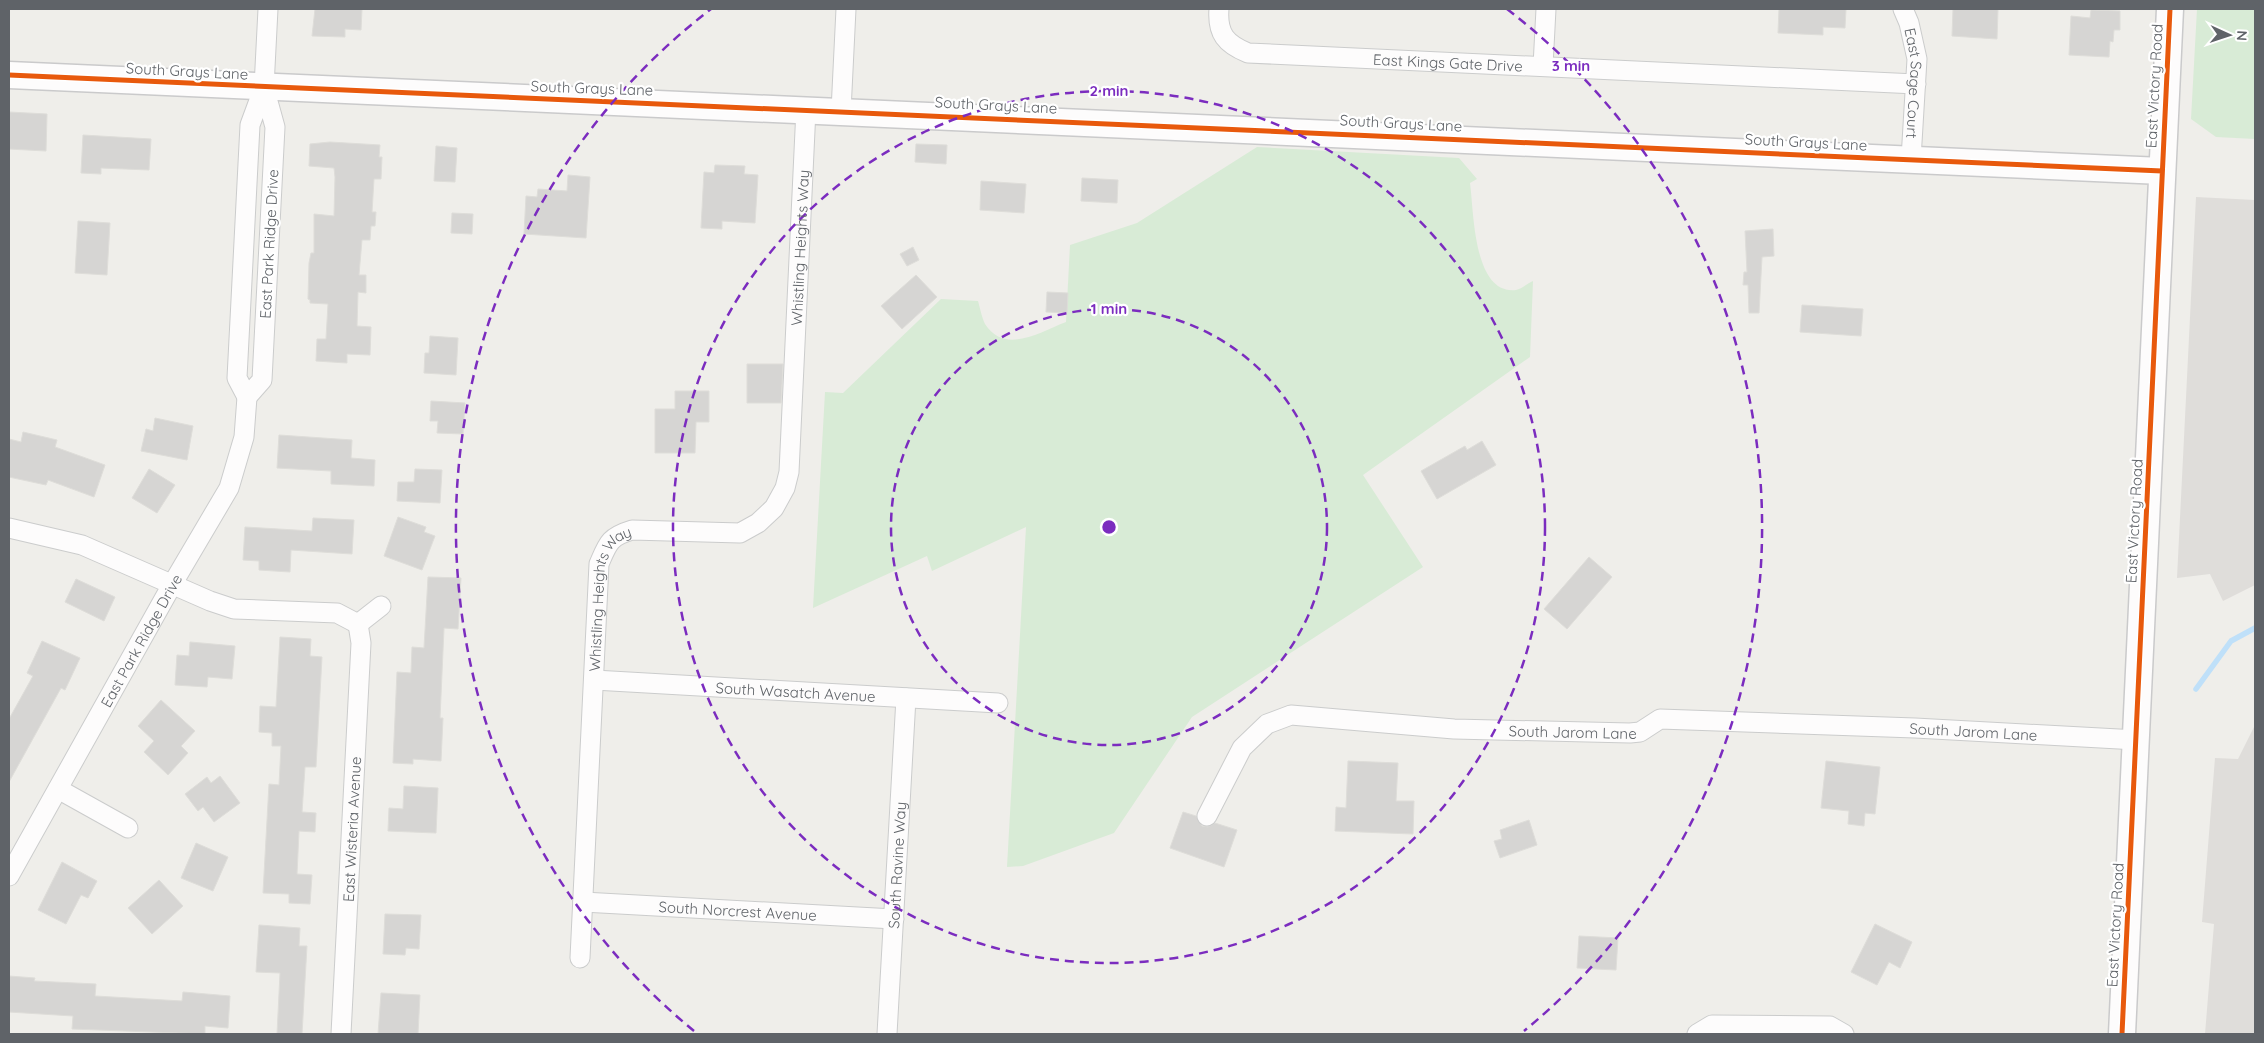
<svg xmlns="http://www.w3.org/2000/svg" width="2264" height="1043" font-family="Quicksand,sans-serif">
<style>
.industrial{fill:#dfddda}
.green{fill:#d8ebd6}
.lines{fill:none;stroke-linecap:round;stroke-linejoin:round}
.stream{stroke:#bfe0f9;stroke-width:5.5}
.building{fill:#d6d5d3;stroke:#deddd9}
.street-casing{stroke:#cbcccc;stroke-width:21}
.secondary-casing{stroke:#cacacb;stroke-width:29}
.street{stroke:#fdfcfc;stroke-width:19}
.secondary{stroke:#fdfcfc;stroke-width:26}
.cycleway-casing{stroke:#fff;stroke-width:8}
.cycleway{stroke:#e8590c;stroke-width:5}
.ring{fill:none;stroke:#7b2cbf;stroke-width:2.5;stroke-dasharray:9 6}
.labels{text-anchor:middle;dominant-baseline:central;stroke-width:4.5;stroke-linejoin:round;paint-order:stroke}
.street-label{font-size:15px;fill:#5f6368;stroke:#fff}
.centre{fill:#7b2cbf;stroke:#fff;stroke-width:2.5}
.ring-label{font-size:15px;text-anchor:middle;font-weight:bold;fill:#7b2cbf;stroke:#fff;stroke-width:4.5;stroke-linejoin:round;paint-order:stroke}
</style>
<rect width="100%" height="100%" fill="#efeeea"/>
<path class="industrial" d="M 2196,197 L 2255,200 L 2255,585 L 2223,601 L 2210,574 L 2177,578 Z
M 2255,725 L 2255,1034 L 2205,1034 L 2214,924 L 2202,922 L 2215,758 L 2238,759 Z"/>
<path class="green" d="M 2197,9 L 2255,9 L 2255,139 L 2216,137 L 2191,119 Z
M 1257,147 L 1459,158 L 1477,179 L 1470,183 C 1474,212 1473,295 1516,290 C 1521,289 1528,283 1533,281 L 1530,357 L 1363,475 L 1423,567 L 1192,717 L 1114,833 L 1023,866 L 1007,867 L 1026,527 L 932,571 L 927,556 L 813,608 L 825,392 L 843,393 L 941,299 L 978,301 C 980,308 982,318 985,324 C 1005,355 1040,332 1066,322 L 1070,245 L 1137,223 Z"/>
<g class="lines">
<path class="stream" d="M 2196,689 L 2231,641 L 2255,628"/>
</g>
<path class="building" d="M 315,9 L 362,9 L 361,30 L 345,29 L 345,37 L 312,36 Z
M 1779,9 L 1846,9 L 1845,28 L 1823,27 L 1823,35 L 1778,33 Z
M 1953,9 L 1998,9 L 1997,39 L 1952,36 Z
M 2091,10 L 2120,11 L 2120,30 L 2114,30 L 2113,42 L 2110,41 L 2109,57 L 2069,55 L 2071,16 L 2090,18 Z
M 9,112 L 47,114 L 46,151 L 9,149 Z
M 83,135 L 151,139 L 149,170 L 101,168 L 101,174 L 81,173 Z
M 330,142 L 380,145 L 379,157 L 382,157 L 381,179 L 374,179 L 372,212 L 376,212 L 375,226 L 371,226 L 370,240 L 362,240 L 359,275 L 366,275 L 366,293 L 358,292 L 357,326 L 371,327 L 370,355 L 347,354 L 347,363 L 316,361 L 317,339 L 326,339 L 328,304 L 310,303 L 310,300 L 308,299 L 309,263 L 311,253 L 314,253 L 314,214 L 334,216 L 335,177 L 334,168 L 309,166 L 310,144 Z
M 916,144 L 947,145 L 946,164 L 915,162 Z
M 436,146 L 457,148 L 455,182 L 434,181 Z
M 715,165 L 745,166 L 744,174 L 758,175 L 755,223 L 722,221 L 722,229 L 701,228 L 704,172 L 714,173 Z
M 568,175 L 590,177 L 586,238 L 524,234 L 526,196 L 537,197 L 538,189 L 567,191 Z
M 1082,178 L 1118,180 L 1117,203 L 1081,201 Z
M 981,181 L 1026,184 L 1024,213 L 980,210 Z
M 452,213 L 473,214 L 472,234 L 451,233 Z
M 78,221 L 110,223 L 107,275 L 75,273 Z
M 1773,229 L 1774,256 L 1762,257 L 1759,313 L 1749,313 L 1748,285 L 1743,285 L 1744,272 L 1747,272 L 1745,231 Z
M 913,247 L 919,260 L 907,266 L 900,254 Z
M 916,275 L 937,297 L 902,329 L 881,306 Z
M 1047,292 L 1068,293 L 1067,313 L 1046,312 Z
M 1802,305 L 1863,309 L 1861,336 L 1800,332 Z
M 430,336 L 458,338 L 456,375 L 424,373 L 425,353 L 429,353 Z
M 747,364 L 783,364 L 781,403 L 747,403 Z
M 675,391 L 709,391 L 709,422 L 696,422 L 695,453 L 655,453 L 655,409 L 675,409 Z
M 431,401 L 465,403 L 463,434 L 437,433 L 438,421 L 430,421 Z
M 155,418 L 193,426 L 187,460 L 141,451 L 146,429 L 153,431 Z
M 23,432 L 57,440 L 55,447 L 105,465 L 94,497 L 48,480 L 46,485 L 9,477 L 9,439 L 21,442 Z
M 279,435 L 352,440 L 351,458 L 375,460 L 374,486 L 331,484 L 331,471 L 277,468 Z
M 1482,441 L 1496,465 L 1437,499 L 1421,471 L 1465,446 L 1467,450 Z
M 149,469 L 175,485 L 157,513 L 132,498 Z
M 415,469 L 442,470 L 440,503 L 397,501 L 398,482 L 414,482 Z
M 398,517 L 426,527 L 424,532 L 435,536 L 422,570 L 384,556 Z
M 313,518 L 354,520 L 352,554 L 291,550 L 290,572 L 259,570 L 259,561 L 243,560 L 245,527 L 312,531 Z
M 1589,557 L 1612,577 L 1567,629 L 1544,609 Z
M 428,577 L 461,578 L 458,629 L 444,628 L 440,718 L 443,718 L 441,761 L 413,759 L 413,764 L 393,763 L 397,672 L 411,673 L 412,647 L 424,648 Z
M 76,579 L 115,597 L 104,621 L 65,602 Z
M 280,637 L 311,639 L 310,656 L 322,657 L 316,767 L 305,767 L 302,812 L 316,813 L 315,832 L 299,831 L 297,874 L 312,875 L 310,904 L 289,903 L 289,894 L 263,893 L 269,784 L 279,785 L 281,746 L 272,746 L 272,733 L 259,732 L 260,706 L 276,707 Z
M 42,641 L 80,658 L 65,690 L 61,688 L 9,782 L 9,719 L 33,676 L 27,673 Z
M 190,642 L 235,646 L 232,679 L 208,677 L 207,687 L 175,685 L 177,655 L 189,656 Z
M 161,700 L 195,731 L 181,746 L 188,753 L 168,775 L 144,752 L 154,741 L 138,726 Z
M 1348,761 L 1398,763 L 1396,801 L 1414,801 L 1413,834 L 1335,831 L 1336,807 L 1346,808 Z
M 1826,761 L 1880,767 L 1875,814 L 1865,813 L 1864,826 L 1848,824 L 1849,811 L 1821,808 Z
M 220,776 L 240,803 L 214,822 L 203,807 L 198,811 L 185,794 L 207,777 L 211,783 Z
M 404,786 L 438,788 L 436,833 L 388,831 L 389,808 L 403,809 Z
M 1183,812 L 1196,816 L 1202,826 L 1208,827 L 1215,823 L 1237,830 L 1224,867 L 1170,848 Z
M 1529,820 L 1537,845 L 1500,858 L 1494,841 L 1502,839 L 1500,830 Z
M 196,843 L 228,857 L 213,891 L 181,878 Z
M 62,862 L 97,881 L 88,898 L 81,895 L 66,924 L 38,910 Z
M 159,880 L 183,906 L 152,934 L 128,908 Z
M 385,914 L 421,915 L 419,949 L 406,948 L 405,955 L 383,954 Z
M 1875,924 L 1912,942 L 1900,968 L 1889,962 L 1877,985 L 1851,972 Z
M 259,925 L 300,928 L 299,946 L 307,946 L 302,1034 L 277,1034 L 280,973 L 256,972 Z
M 1579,936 L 1618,938 L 1616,970 L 1577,968 Z
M 9,976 L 35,978 L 34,981 L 96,984 L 95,996 L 182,1001 L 183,992 L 230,996 L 228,1028 L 205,1026 L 205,1034 L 72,1029 L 73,1016 L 9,1012 Z
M 381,993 L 420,995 L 418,1034 L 378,1034 Z"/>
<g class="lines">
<g class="street-casing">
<g id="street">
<path id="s1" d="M 1219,9 C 1217,34 1226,44 1248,53 L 1916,84"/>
<path id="s2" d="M 1903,9 L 1909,23 L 1917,59 L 1911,159"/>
<path d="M 1543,66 L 1546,9"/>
<path d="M 264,87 L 275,127 L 262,380 L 247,397 L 237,378 L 250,125 L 264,87 L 268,9"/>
<path d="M 841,111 L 846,9"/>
<path d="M 9,528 L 82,545 L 210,601 L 234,609 L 337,613 L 358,624"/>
<path d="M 358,624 L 381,606"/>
<path id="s3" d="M 594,680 L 998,703"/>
<path d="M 58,789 L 128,828"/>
<path id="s4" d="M 1207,816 L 1242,748 L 1267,724 L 1291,715 L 1454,729 L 1630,733 L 1640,732 L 1660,719 L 1915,728 L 2137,740"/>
<path id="s5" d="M 9,876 L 173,583 L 229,488 L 244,437 L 247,397"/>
<path id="s6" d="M 583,902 L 894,919"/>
<path id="s7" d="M 580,958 L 599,564 C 608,543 609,537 632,530 L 740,533 L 758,523 L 774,508 L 785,488 L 789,472 L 806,109"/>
<path id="s8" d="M 341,1034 L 361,643 L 358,624"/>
<path id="s9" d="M 887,1034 L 906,698"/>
<path d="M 1697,1034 L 1712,1025 L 1830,1026 L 1844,1034"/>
</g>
</g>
<g class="secondary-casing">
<path id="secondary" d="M 9,75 L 2162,171
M 2122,1034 L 2170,9"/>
</g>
<use href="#street" class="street"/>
<use href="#secondary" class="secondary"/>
<g class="cycleway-casing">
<path id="cycleway" d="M 9,75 L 2162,171
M 2122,1034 L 2170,9"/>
</g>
<use href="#cycleway" class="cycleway"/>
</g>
<g class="ring">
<circle cx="1109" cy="527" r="218"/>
<circle cx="1109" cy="527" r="436"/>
<path d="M694 1031A653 653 0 0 1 711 9M1507 9A653 653 0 0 1 1524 1031"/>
</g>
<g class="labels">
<g class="street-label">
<text stroke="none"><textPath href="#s1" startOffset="258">East Kings Gate Drive</textPath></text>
<text transform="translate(187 71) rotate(3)">South Grays Lane</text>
<text stroke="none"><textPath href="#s2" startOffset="76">East Sage Court</textPath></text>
<text transform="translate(2154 86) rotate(-87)">East Victory Road</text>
<text transform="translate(592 88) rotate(2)">South Grays Lane</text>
<text transform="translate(996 105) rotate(3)">South Grays Lane</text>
<text transform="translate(1401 123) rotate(3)">South Grays Lane</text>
<text transform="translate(1806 142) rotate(3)">South Grays Lane</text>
<text transform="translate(269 244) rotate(-87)">East Park Ridge Drive</text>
<text stroke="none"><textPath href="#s7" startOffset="859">Whistling Heights Way</textPath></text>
<text transform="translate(2134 521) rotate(-87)">East Victory Road</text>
<text stroke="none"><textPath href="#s7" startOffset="365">Whistling Heights Way</textPath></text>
<text stroke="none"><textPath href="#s5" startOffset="270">East Park Ridge Drive</textPath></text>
<text stroke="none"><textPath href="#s3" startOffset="202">South Wasatch Avenue</textPath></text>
<text stroke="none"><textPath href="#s4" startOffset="419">South Jarom Lane</textPath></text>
<text stroke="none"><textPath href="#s4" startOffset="824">South Jarom Lane</textPath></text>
<text stroke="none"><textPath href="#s8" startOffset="205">East Wisteria Avenue</textPath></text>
<text stroke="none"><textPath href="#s9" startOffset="169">South Ravine Way</textPath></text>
<text stroke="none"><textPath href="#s6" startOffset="155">South Norcrest Avenue</textPath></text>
<text transform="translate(2115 925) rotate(-87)">East Victory Road</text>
</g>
</g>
<circle cx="1109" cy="527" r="8" class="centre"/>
<g class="ring-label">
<text x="1571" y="71">3 min</text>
<text x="1109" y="96">2 min</text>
<text x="1109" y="314">1 min</text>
</g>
<rect width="2264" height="1043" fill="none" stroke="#5f6368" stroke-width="20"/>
<g transform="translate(2229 35) rotate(93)" stroke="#ffffff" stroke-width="4" paint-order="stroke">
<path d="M0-4L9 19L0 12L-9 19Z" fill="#5f6368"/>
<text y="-8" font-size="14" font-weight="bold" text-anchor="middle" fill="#5f6368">N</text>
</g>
</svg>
